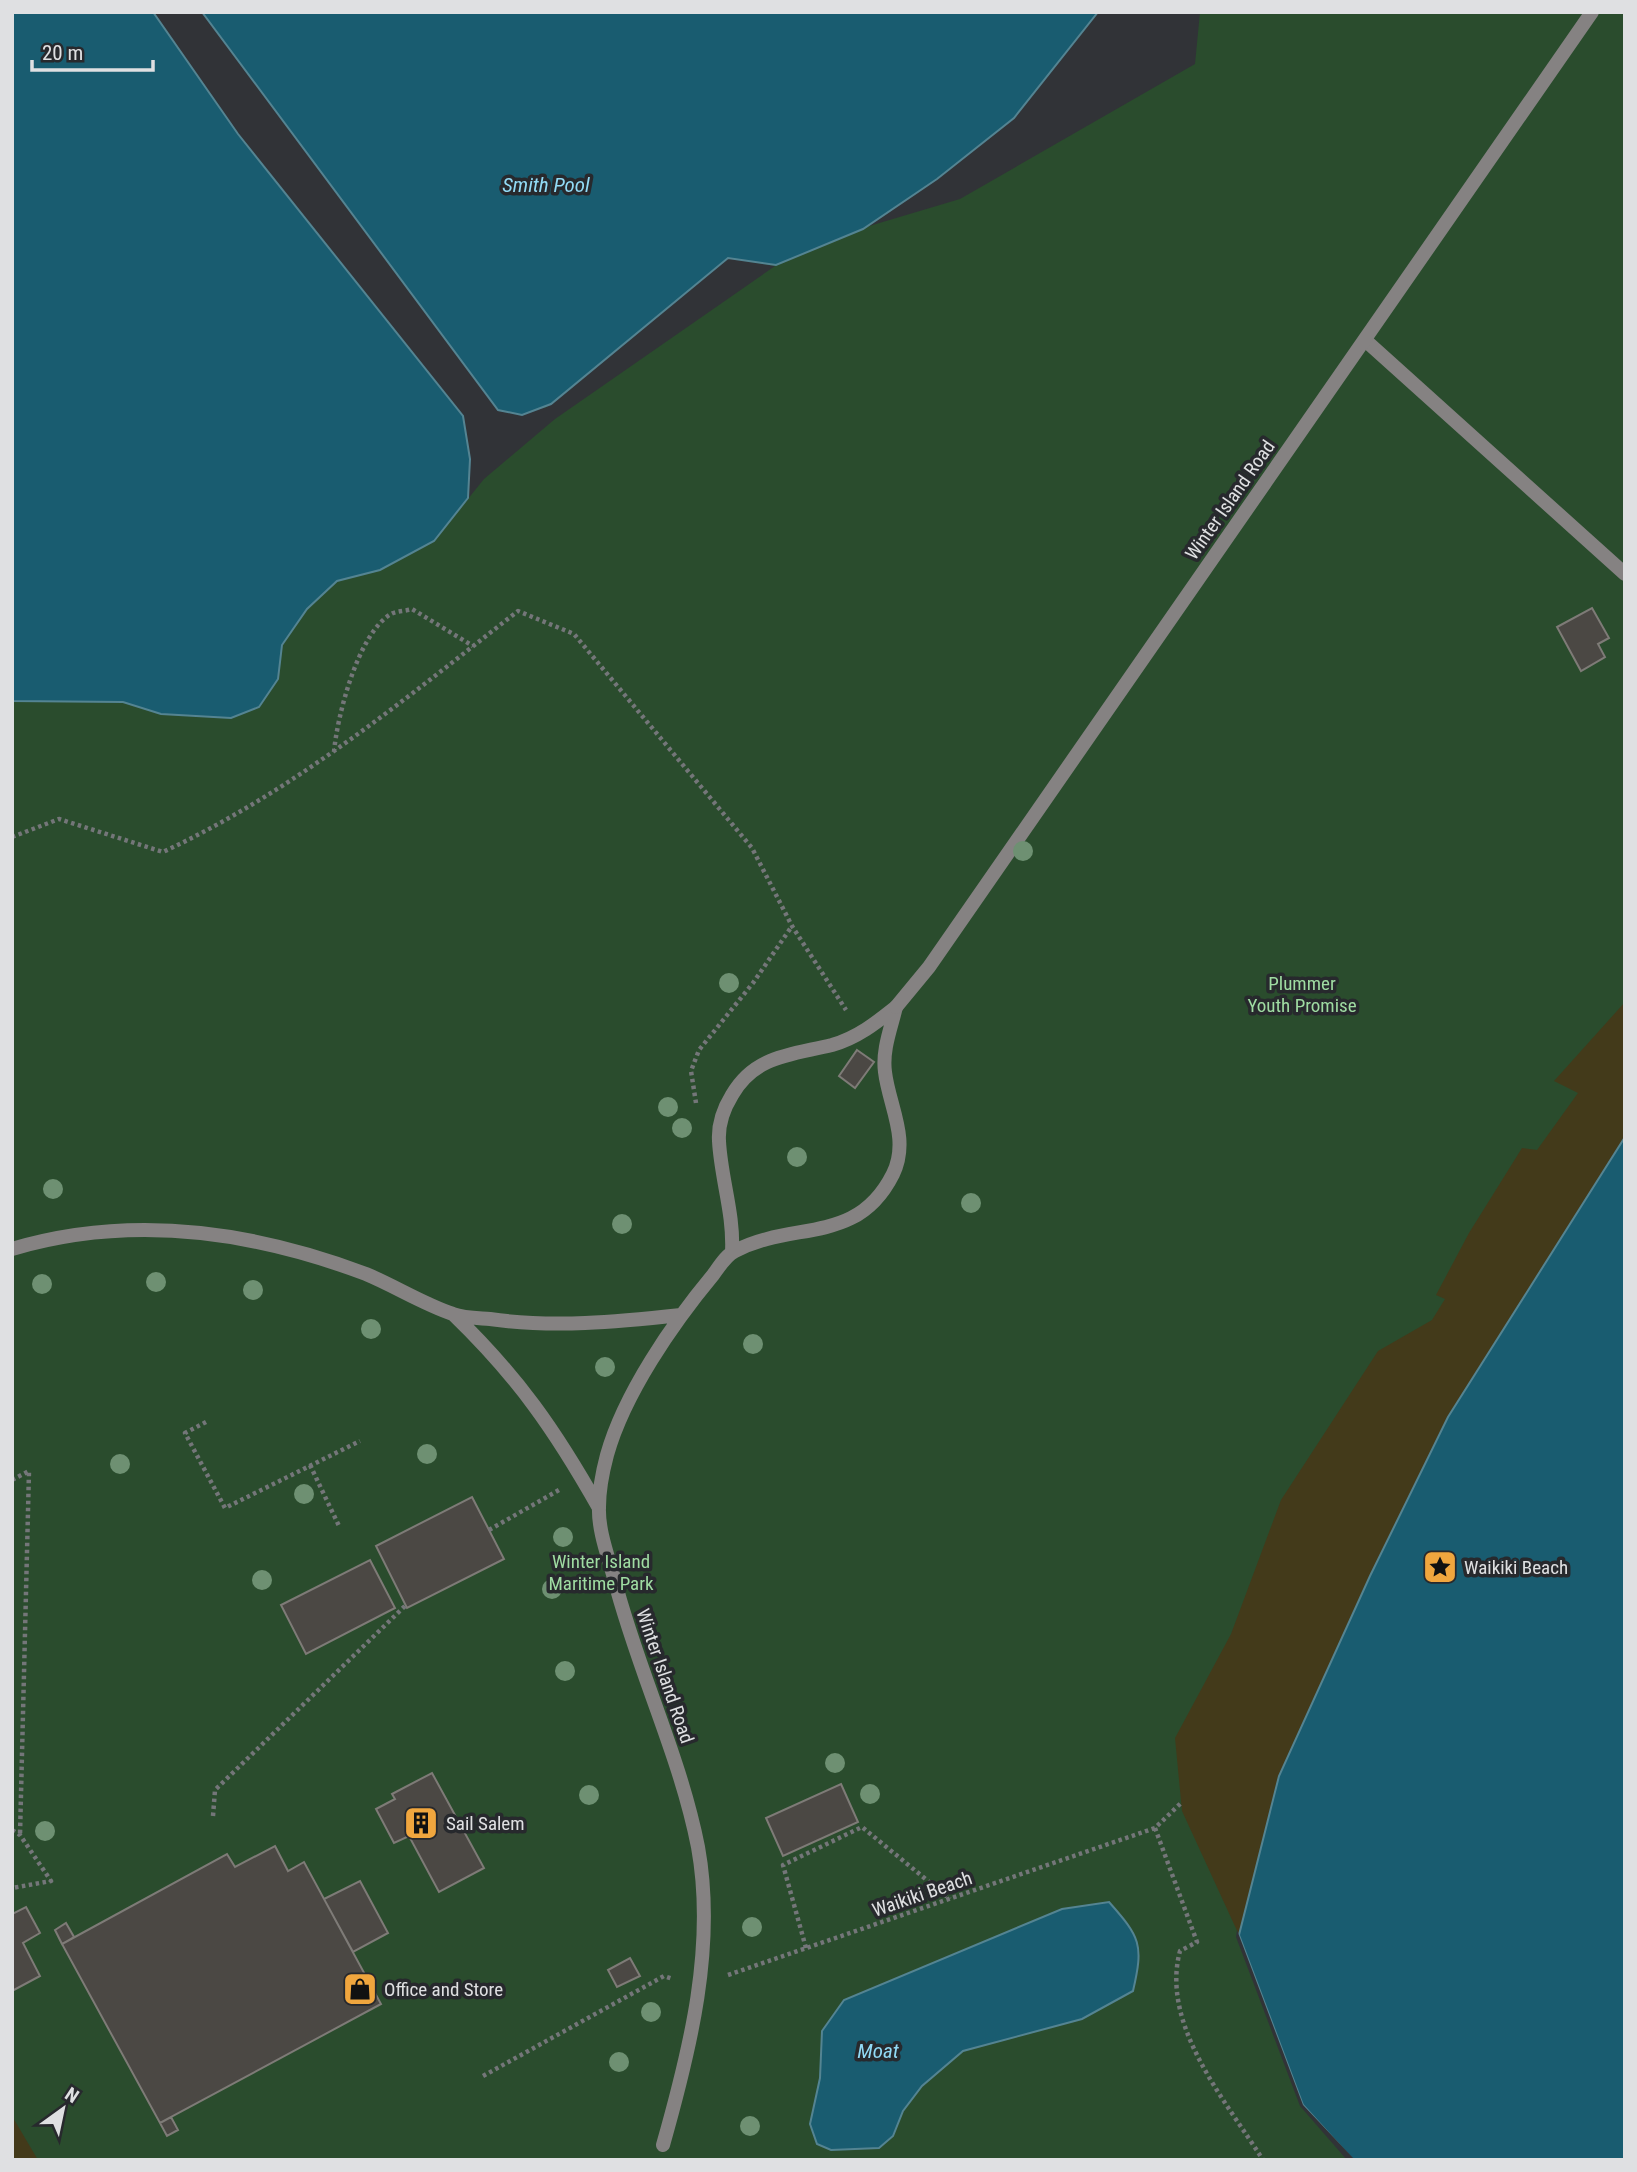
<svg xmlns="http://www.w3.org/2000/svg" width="1637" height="2172" font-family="'Roboto Condensed',sans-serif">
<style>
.green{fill:#2a4c2d}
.sand{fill:#433a1a}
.water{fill:#195c70;stroke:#548492;stroke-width:2}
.pier{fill:#313337}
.building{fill:#4b4844;stroke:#7e7b77;stroke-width:2}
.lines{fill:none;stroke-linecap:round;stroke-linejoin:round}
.path{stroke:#747679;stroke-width:4.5;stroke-dasharray:3.5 3.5;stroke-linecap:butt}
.lane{stroke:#858282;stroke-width:14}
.street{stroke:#858282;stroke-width:14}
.tree{fill:#6e9072}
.labels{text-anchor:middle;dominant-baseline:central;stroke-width:7;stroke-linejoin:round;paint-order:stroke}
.street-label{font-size:19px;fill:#dfe0e2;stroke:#27292d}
.park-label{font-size:19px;fill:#9fdca2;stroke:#27292d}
.poi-label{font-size:19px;fill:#dfe0e2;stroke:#27292d;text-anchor:start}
.water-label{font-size:21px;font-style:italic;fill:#92dbf6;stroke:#27292d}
</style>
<rect width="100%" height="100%" fill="#313337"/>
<path class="green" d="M 1098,12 L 1014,118 L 937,179 L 866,227 L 960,199 L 1195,64 L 1200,12 L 1625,12 L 1625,1137 L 1351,2159 L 1355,2160 L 12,2160 L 12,339 L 282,644 L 307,609 L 337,581 L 380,570 L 434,541 L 484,479 L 555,419 L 775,266 L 728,258 L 545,408 L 497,350 Z"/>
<path class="sand" d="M 1625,1002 L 1625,1944 L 1355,2160 L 1239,1935 L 1182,1811 L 1175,1738 L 1231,1634 L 1281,1500 L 1378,1351 L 1432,1320 L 1445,1299 L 1436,1295 L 1469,1233 L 1522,1148 L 1537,1150 L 1578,1093 L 1554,1081 Z
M 12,2116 L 38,2160 L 12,2160 Z"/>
<path class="water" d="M 12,12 L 153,12 L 238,134 L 463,416 L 470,459 L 468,498 L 434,541 L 380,570 L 337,581 L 307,609 L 282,645 L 278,679 L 259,707 L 231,718 L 161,714 L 123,702 L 12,701 Z
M 202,12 L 1098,12 L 1014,118 L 937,179 L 863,229 L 776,265 L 728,258 L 551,404 L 522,415 L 498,410 Z
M 1625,1137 L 1625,2160 L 1352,2159 L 1303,2105 L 1239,1935 L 1279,1776 L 1370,1576 L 1448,1417 Z
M 1109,1902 C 1140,1937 1144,1944 1133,1991 L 1082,2019 L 963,2051 L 922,2086 L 903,2111 L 893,2136 L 879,2148 L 831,2150 L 817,2144 L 810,2124 L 820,2078 L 822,2031 L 844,2000 L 1062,1909 Z"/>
<path class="pier" d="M 1237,1930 L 1303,2105 L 1355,2160 L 1347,2160 L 1300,2106 L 1236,1937 Z"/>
<path class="building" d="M 1592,608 L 1609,638 L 1598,644 L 1605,657 L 1581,671 L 1557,627 Z
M 857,1050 L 874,1062 L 855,1088 L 839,1076 Z
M 472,1497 L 504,1559 L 407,1608 L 376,1546 Z
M 370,1560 L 395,1608 L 306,1654 L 281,1605 Z
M 432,1773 L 484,1868 L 439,1892 L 409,1836 L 394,1843 L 376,1809 L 395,1799 L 392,1794 Z
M 841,1784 L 858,1822 L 783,1856 L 766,1818 Z
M 275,1846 L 288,1871 L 304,1862 L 381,2004 L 160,2123 L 62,1944 L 227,1854 L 235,1867 Z
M 360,1881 L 388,1933 L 353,1952 L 324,1899 Z
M 26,1907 L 40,1933 L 23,1943 L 40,1976 L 12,1991 L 12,1914 Z
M 66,1923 L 74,1937 L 62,1944 L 55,1930 Z
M 630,1958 L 640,1976 L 617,1987 L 608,1970 Z
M 171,2117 L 178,2130 L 167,2136 L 160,2123 Z"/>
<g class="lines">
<path class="path" d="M 334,752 C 337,717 358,633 391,614 C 396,611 406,611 412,609 L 473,646
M 12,837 L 59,819 L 163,852 C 294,791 405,699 518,611 L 574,634 L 752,848 L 792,926 L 846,1010
M 696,1103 L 691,1071 L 699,1050 L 753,983 L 792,926
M 206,1422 L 185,1433 L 225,1508 L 360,1441
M 310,1465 L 339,1526
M 12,1480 L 29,1471 L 20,1835
M 489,1530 L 559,1490
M 213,1816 L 215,1790 L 406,1605
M 1155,1828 L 1197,1942 L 1180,1951 C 1160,2025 1226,2101 1263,2160
M 12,1830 L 20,1835 L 51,1881 L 12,1888
M 806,1948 L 783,1865 L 862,1827 L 950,1899
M 728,1975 L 1155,1828 L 1181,1803
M 483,2076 L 664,1976 L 673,1979"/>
<path class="lane" d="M 1365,340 L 1625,574
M 12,1249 C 130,1214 252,1231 366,1274 C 395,1286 423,1304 453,1314 C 464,1318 478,1318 490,1319 C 553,1328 617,1322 681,1315
M 732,1252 C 734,1213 721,1179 719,1141 C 718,1125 724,1108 732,1095 C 755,1055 792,1055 832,1045 C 857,1038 876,1023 896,1007
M 454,1315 C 518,1377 555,1430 599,1508
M 663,2145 C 690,2050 716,1946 698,1847 C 680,1755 637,1669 614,1578 C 608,1556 598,1530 599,1507 C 599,1491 603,1470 607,1455 C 624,1394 673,1323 713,1275 C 719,1267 726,1255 735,1251 C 794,1220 857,1246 893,1174 C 910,1139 889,1106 885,1072 C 882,1050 891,1028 896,1007"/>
<path class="street" d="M 896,1007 L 929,967 L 1592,12"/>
</g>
<g class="tree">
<circle cx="1023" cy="851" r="10"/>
<circle cx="729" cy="983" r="10"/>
<circle cx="668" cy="1107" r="10"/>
<circle cx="682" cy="1128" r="10"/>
<circle cx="797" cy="1157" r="10"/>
<circle cx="53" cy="1189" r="10"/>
<circle cx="971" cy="1203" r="10"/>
<circle cx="622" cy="1224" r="10"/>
<circle cx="156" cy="1282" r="10"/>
<circle cx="42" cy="1284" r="10"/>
<circle cx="253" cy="1290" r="10"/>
<circle cx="371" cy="1329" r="10"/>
<circle cx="753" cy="1344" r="10"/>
<circle cx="605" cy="1367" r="10"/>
<circle cx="427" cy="1454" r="10"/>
<circle cx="120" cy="1464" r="10"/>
<circle cx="304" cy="1494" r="10"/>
<circle cx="563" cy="1537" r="10"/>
<circle cx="262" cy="1580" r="10"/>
<circle cx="552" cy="1589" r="10"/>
<circle cx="565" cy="1671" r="10"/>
<circle cx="835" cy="1763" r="10"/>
<circle cx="870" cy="1794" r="10"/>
<circle cx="589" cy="1795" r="10"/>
<circle cx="45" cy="1831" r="10"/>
<circle cx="752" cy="1927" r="10"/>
<circle cx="651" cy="2012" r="10"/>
<circle cx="619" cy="2062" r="10"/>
<circle cx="750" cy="2126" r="10"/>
</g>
<defs>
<g id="sight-square" transform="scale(1.75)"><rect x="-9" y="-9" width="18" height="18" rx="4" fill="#f0a63e" stroke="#27292d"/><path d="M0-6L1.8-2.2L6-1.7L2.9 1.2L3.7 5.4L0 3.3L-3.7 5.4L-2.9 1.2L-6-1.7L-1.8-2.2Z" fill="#111"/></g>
<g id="building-square" transform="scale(1.75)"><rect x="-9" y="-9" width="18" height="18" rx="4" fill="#f0a63e" stroke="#27292d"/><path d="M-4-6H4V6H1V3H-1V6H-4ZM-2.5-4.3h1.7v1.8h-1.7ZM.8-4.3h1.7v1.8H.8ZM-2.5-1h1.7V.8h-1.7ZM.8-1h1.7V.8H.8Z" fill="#111"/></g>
<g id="shop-square" transform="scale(1.75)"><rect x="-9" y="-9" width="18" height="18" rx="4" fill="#f0a63e" stroke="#27292d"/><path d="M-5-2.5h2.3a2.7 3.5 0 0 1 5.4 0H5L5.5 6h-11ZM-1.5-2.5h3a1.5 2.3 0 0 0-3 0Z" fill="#111"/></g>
</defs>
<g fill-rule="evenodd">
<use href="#sight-square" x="1440" y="1567"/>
<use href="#building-square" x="421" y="1823"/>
<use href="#shop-square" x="360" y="1989"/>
</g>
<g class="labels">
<g class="street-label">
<text transform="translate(1230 500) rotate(-55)">Winter Island Road</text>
<text transform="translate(665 1676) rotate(71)">Winter Island Road</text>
<text transform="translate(922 1894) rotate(-19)">Waikiki Beach</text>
</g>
<g class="park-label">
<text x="1302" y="983">Plummer<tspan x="1302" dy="22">Youth Promise</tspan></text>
<text x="601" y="1561">Winter Island<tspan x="601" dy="22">Maritime Park</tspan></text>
</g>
<g class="poi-label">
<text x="1464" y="1567">Waikiki Beach</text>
<text x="446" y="1823">Sail Salem</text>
<text x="384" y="1989">Office and Store</text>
</g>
<g class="water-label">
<text x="546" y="185">Smith Pool</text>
<text x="878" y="2051">Moat</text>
</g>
</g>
<rect width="1637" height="2172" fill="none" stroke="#dfe0e2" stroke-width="28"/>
<g transform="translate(63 2109) rotate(33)" stroke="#27292d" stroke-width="5" paint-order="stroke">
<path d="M0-5L12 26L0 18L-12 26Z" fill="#dfe0e2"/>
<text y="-10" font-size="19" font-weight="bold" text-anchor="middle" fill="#dfe0e2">N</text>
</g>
<path d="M32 60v10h121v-10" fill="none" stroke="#dfe0e2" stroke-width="3.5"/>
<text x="42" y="60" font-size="21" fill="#dfe0e2" stroke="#27292d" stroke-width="5" paint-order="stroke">20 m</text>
</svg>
